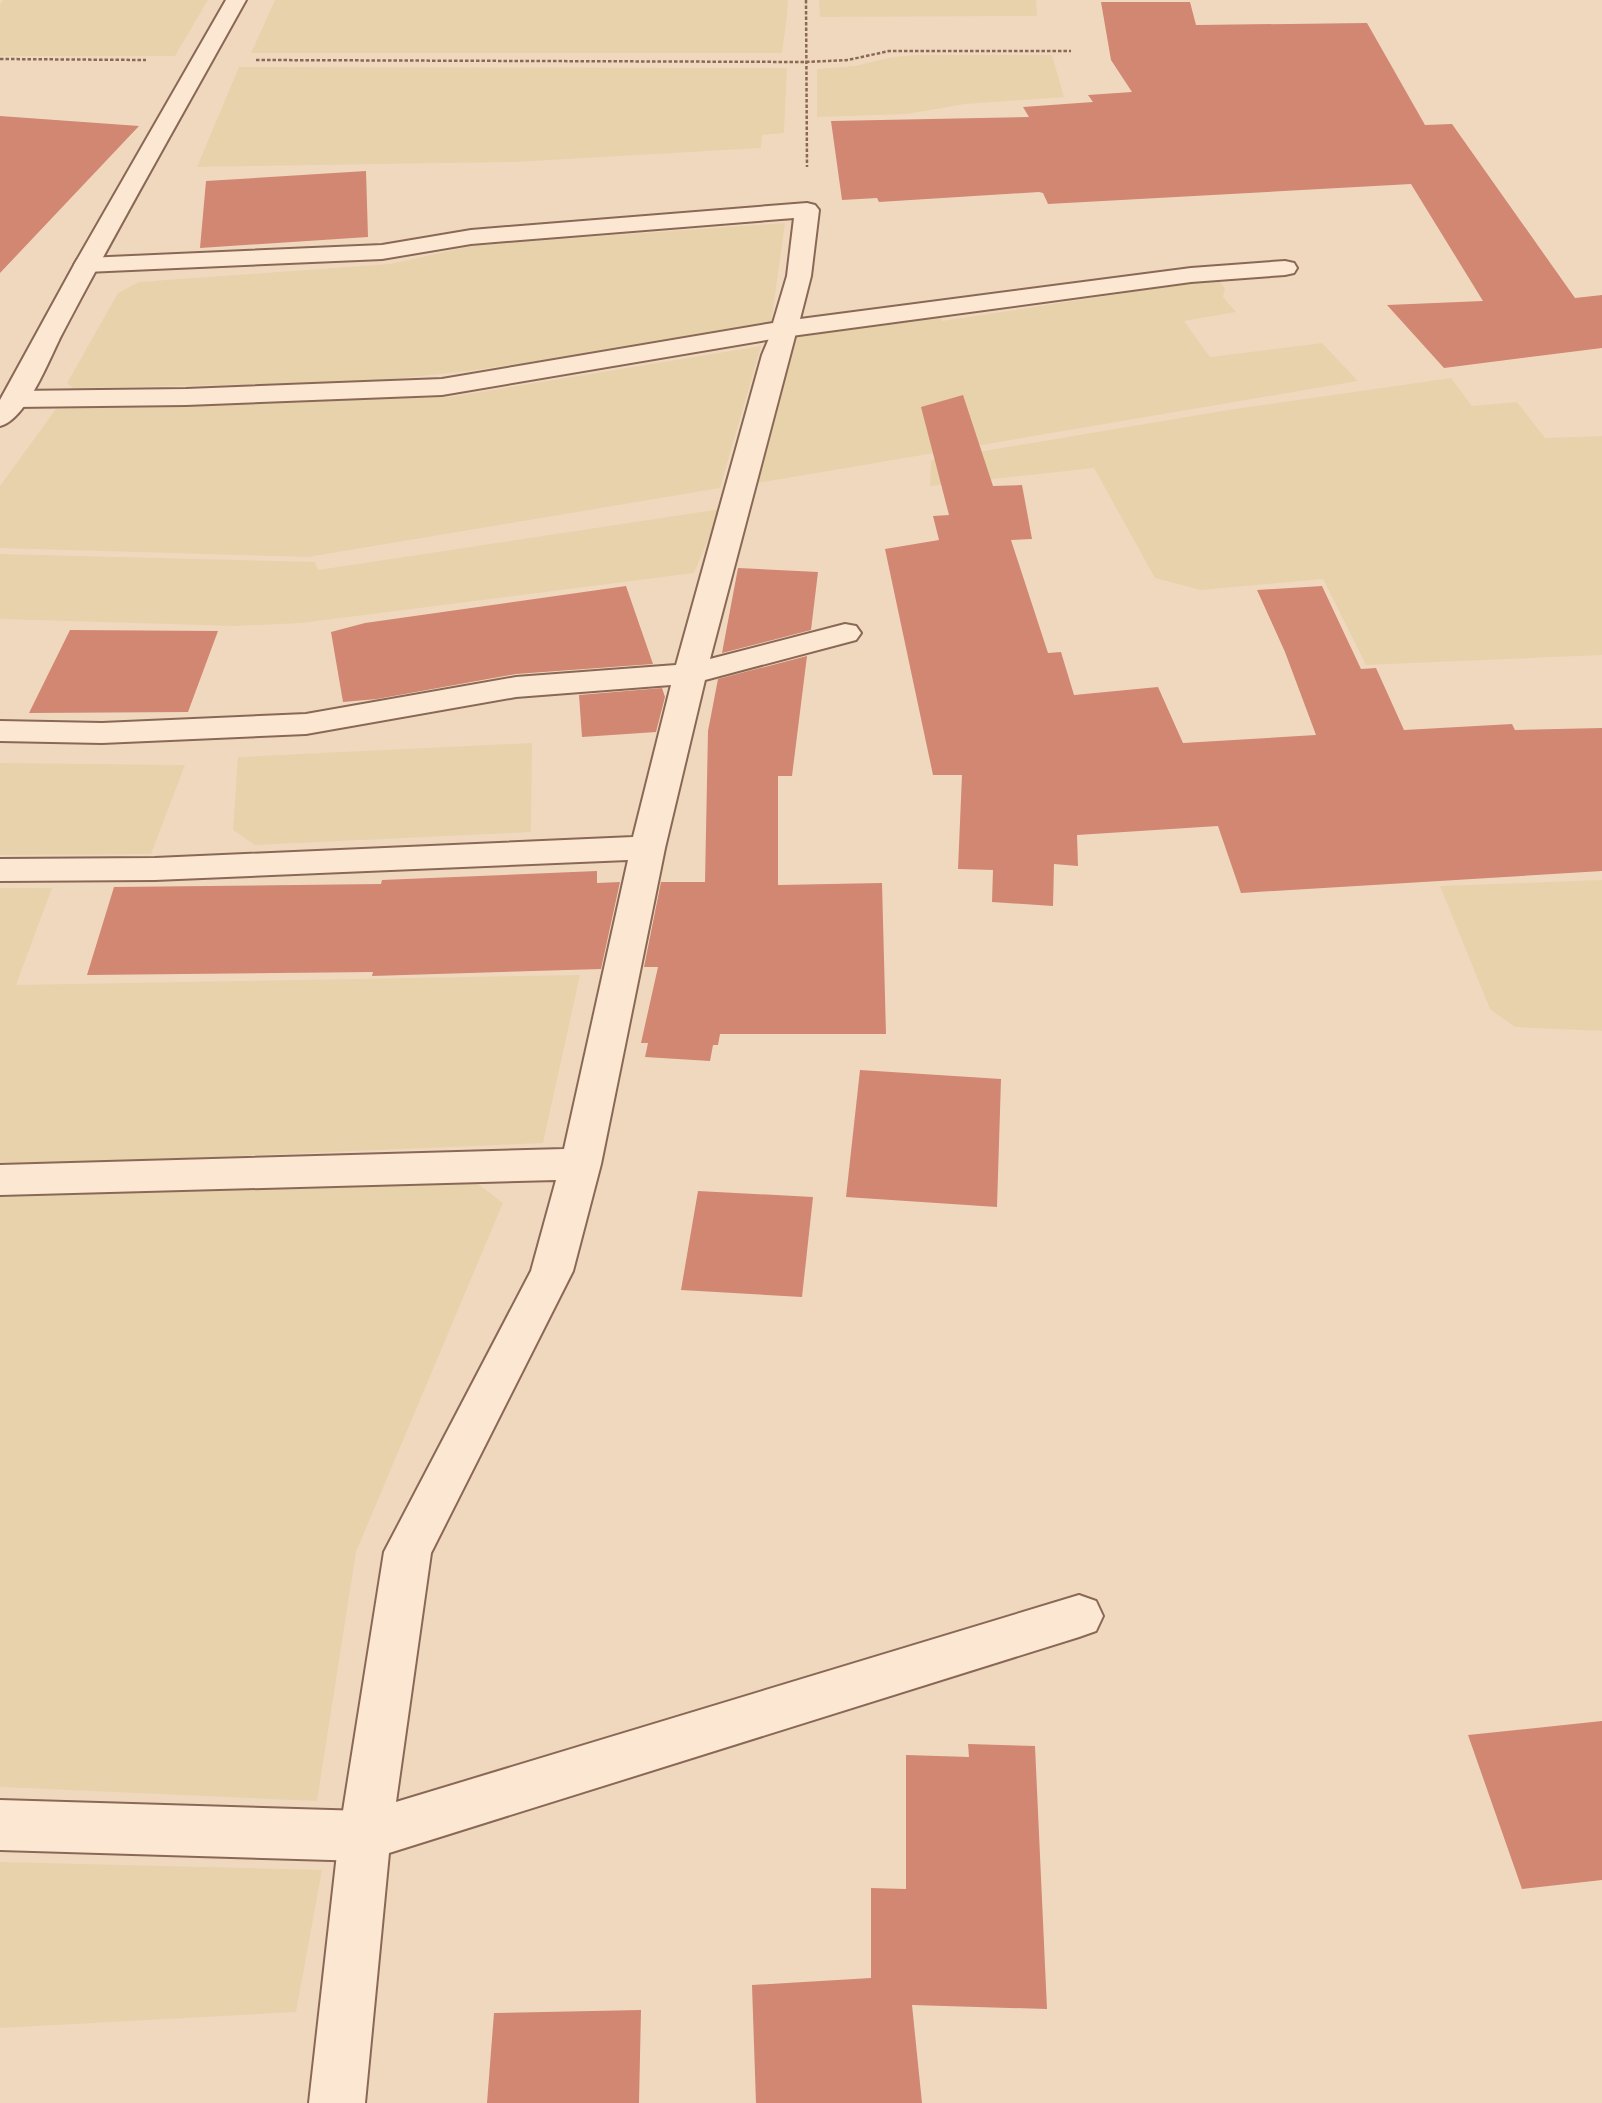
<svg xmlns="http://www.w3.org/2000/svg" width="1602" height="2103" font-family="'IBM Plex Serif',serif">
<style>
.farmland{fill:#e7d2ac}
.building{fill:#d18772}
.lines{fill:none;stroke-linecap:round;stroke-linejoin:round}
.service-casing{stroke:#8a6856;stroke-width:4}
.minor-casing{stroke:#8a6856;stroke-width:4}
.tertiary-casing{stroke:#8a6856;stroke-width:4}
.path{stroke:#8a6856;stroke-width:2.5;stroke-dasharray:3.5 2;stroke-linecap:butt}
.service{fill:#fbe7d2;fill-rule:evenodd}
.minor{fill:#fbe7d2;fill-rule:evenodd}
.tertiary{fill:#fbe7d2;fill-rule:evenodd}
</style>
<rect width="100%" height="100%" fill="#f0d8bf"/>
<path class="farmland" d="M 3,0 L 208,0 L 175,56 L 0,56 L 0,4 Z
M 275,0 L 788,0 L 787,16 L 782,53 L 251,53 Z
M 819,0 L 1036,0 L 1037,16 L 820,17 Z
M 916,55 L 1052,55 L 1064,97 L 965,104 L 907,114 L 817,117 L 817,69 L 855,66 L 893,57 Z
M 239,67 L 787,68 L 784,133 L 762,135 L 761,148 L 515,162 L 197,167 Z
M 785,223 L 771,324 L 758,329 L 468,371 L 364,382 L 73,388 L 67,383 L 118,293 L 139,282 L 390,264 L 477,245 Z
M 1218,279 L 1225,289 L 1223,297 L 1236,312 L 1184,321 L 1210,357 L 1322,343 L 1358,381 L 751,484 L 793,337 L 941,314 L 942,321 Z
M 761,346 L 720,488 L 308,557 L 0,548 L 0,486 L 56,409 L 450,397 Z
M 1451,378 L 1472,406 L 1517,402 L 1545,438 L 1602,436 L 1602,655 L 1366,665 L 1323,579 L 1201,590 L 1155,578 L 1094,468 L 930,486 L 931,460 L 1228,410 Z
M 721,509 L 694,573 L 301,623 L 236,626 L 0,619 L 0,554 L 315,562 L 318,570 Z
M 532,743 L 531,832 L 255,845 L 233,830 L 238,757 Z
M 0,763 L 185,765 L 151,854 L 0,855 Z
M 1602,880 L 1602,1031 L 1515,1027 L 1490,1009 L 1440,886 Z
M 0,888 L 52,888 L 16,985 L 580,975 L 543,1143 L 0,1166 Z
M 474,1181 L 503,1203 L 356,1552 L 317,1801 L 0,1787 L 0,1197 Z
M 0,1862 L 322,1870 L 296,2012 L 0,2028 Z"/>
<path class="building" d="M 1101,2 L 1190,2 L 1196,25 L 1367,23 L 1425,125 L 1452,124 L 1575,298 L 1602,295 L 1602,348 L 1444,368 L 1387,305 L 1483,301 L 1411,184 L 1048,204 L 1043,193 L 1039,192 L 879,202 L 877,198 L 842,200 L 831,121 L 1029,117 L 1023,107 L 1093,102 L 1088,95 L 1132,92 L 1111,60 Z
M 0,116 L 139,126 L 0,273 Z
M 366,171 L 368,237 L 200,248 L 206,181 Z
M 963,395 L 993,486 L 1022,485 L 1032,539 L 1011,540 L 1048,653 L 1061,652 L 1074,695 L 1158,687 L 1183,743 L 1316,735 L 1285,652 L 1257,590 L 1322,586 L 1361,669 L 1376,668 L 1404,730 L 1512,724 L 1515,730 L 1602,728 L 1602,871 L 1241,893 L 1218,826 L 1077,835 L 1078,866 L 1054,864 L 1053,906 L 992,902 L 993,870 L 958,869 L 962,775 L 933,775 L 885,549 L 939,540 L 933,516 L 949,515 L 921,407 Z
M 738,568 L 818,572 L 811,630 L 722,653 Z
M 626,586 L 653,664 L 516,674 L 377,699 L 343,702 L 331,632 L 365,623 Z
M 70,630 L 218,631 L 188,712 L 29,713 Z
M 807,656 L 792,776 L 778,776 L 778,885 L 882,883 L 886,1034 L 720,1034 L 718,1045 L 713,1045 L 710,1061 L 645,1057 L 648,1043 L 641,1043 L 658,967 L 644,967 L 661,882 L 705,882 L 708,731 L 718,679 Z
M 662,688 L 665,697 L 656,732 L 582,737 L 579,695 Z
M 597,871 L 597,883 L 620,882 L 601,969 L 372,976 L 373,972 L 87,975 L 114,887 L 381,884 L 382,880 Z
M 860,1070 L 1001,1079 L 997,1207 L 846,1197 Z
M 698,1191 L 813,1197 L 802,1297 L 681,1290 Z
M 1602,1721 L 1602,1880 L 1522,1889 L 1468,1735 Z
M 968,1744 L 1035,1746 L 1047,2009 L 912,2005 L 922,2103 L 756,2103 L 752,1985 L 871,1978 L 871,1888 L 906,1889 L 906,1755 L 969,1757 Z
M 641,2010 L 639,2103 L 487,2103 L 494,2013 Z"/>
<g class="lines">
<g class="service-casing">
<path id="service" d="M 784,321 L 793,324 L 797,329 L 710,659 L 845,624 L 856,626 L 861,633 L 856,640 L 705,680 L 665,848 L 601,1164 L 573,1271 L 431,1553 L 396,1802 L 1079,1595 L 1096,1601 L 1103,1616 L 1096,1631 L 1079,1637 L 389,1853 L 365,2103 L 309,2103 L 339,1836 L 384,1552 L 531,1271 L 556,1180 L 0,1195 L 0,1165 L 564,1149 L 628,860 L 155,880 L 0,881 L 0,859 L 155,858 L 633,837 L 671,685 L 516,697 L 306,734 L 102,743 L 0,741 L 0,721 L 102,723 L 306,714 L 516,677 L 676,665 L 762,355 L 775,324 Z"/>
</g>
<g class="minor-casing">
<path id="minor" d="M 807,203 L 815,205 L 819,210 L 811,276 L 800,319 L 1191,268 L 1285,261 L 1294,263 L 1297,268 L 1294,273 L 1285,275 L 1191,282 L 784,337 L 442,395 L 186,405 L 15,407 L 5,405 L 1,399 L 5,393 L 15,391 L 186,389 L 442,379 L 773,323 L 787,276 L 794,218 L 471,244 L 382,259 L 86,272 L 77,270 L 74,265 L 77,260 L 86,258 L 382,245 L 471,230 Z
M 0,1800 L 365,1811 L 383,1818 L 391,1836 L 383,1854 L 365,1861 L 0,1850 Z"/>
</g>
<g class="tertiary-casing">
<path id="tertiary" d="M 226,0 L 246,0 C 184,112 120,223 61,336 C 49,360 26,420 0,426 L 0,400 L 74,265 Z"/>
</g>
<path class="path" d="M 806,0 L 807,167
M 0,59 L 146,60
M 256,60 L 806,62 L 848,60 L 889,51 L 1071,51"/>
<use href="#service" class="service"/>
<use href="#minor" class="minor"/>
<use href="#tertiary" class="tertiary"/>
</g>
</svg>
